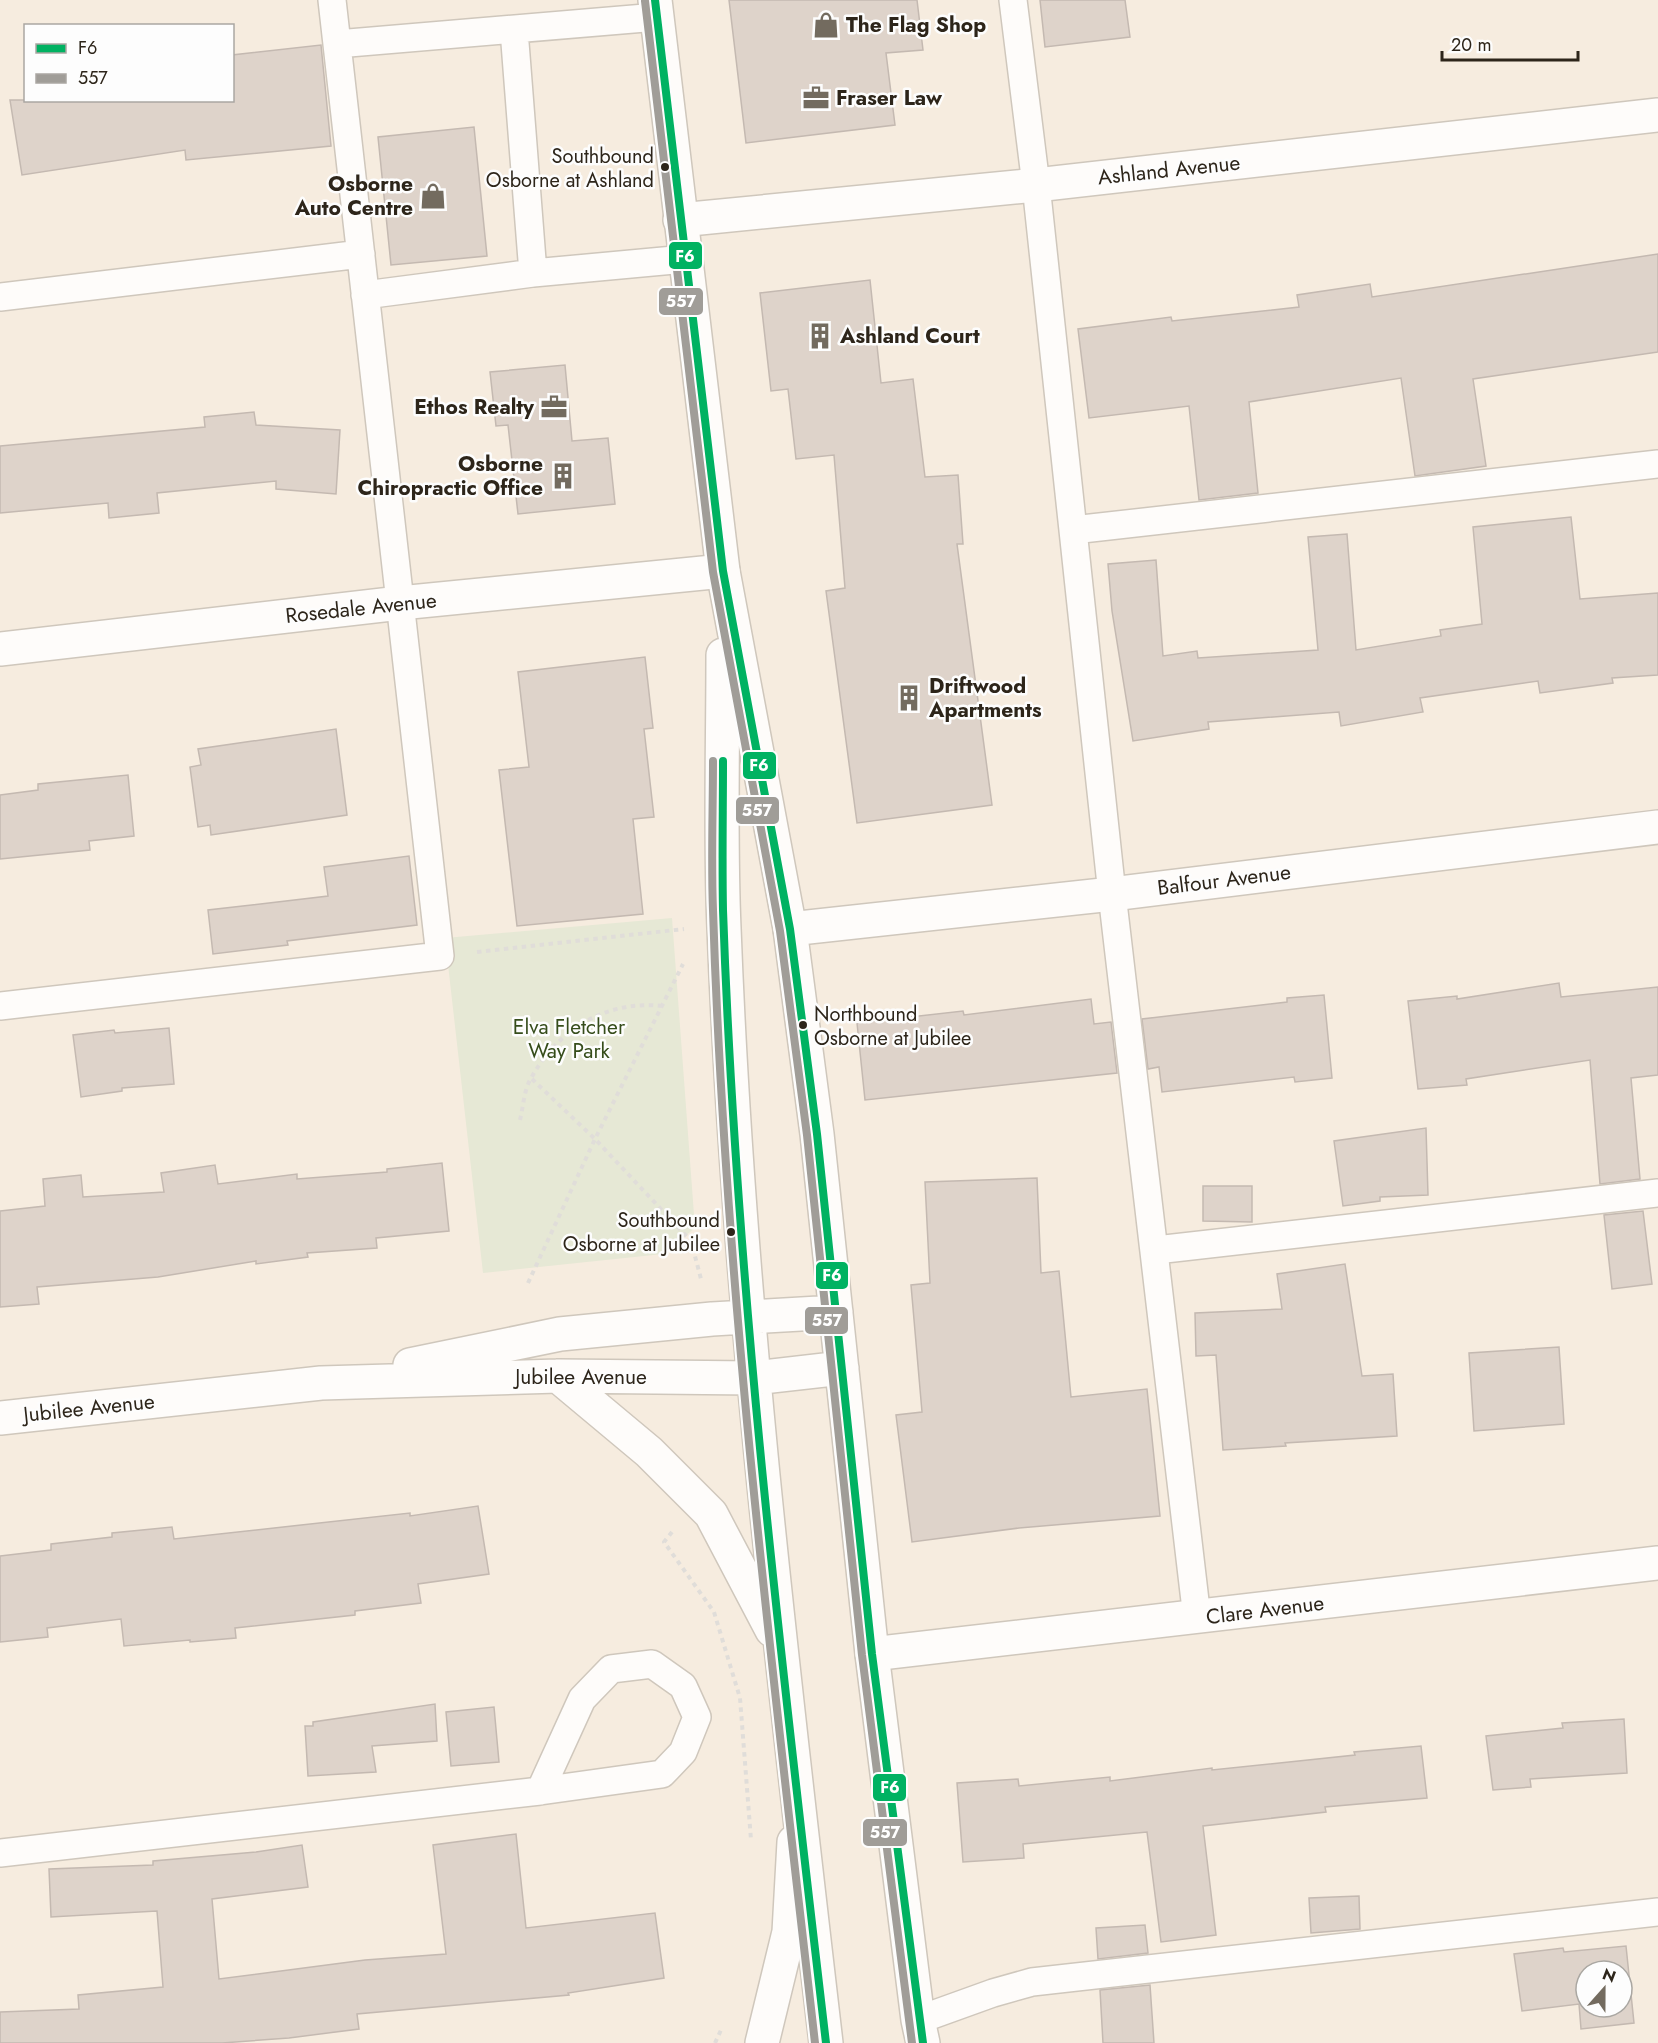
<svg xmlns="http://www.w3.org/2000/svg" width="1658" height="2043" font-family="Jost,sans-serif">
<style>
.green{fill:#e6e8d5}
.building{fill:#ded3ca;stroke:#c4b9b1;stroke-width:1.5;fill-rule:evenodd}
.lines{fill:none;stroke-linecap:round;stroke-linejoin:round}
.service-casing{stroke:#cfc7bc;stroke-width:30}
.minor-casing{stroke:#cfc7bc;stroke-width:36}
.secondary-casing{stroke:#cfc7bc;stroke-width:36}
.path{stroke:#e0ddd9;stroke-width:4;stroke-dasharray:4.5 4.5;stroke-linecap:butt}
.service{stroke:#fefcfa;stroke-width:27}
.minor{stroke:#fefcfa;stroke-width:33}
.secondary{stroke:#fefcfa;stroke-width:33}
.bus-1-casing{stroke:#fdfdfd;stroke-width:12}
.bus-2-casing{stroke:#fdfdfd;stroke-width:12}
.bus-1{stroke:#00b262;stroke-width:8}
.bus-2{stroke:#a09d98;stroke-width:8}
.bus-dot{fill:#2d251a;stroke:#fdfdfd;stroke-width:2}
.labels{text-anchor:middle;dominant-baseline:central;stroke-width:5;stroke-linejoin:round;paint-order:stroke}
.bus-label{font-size:20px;fill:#2d251a;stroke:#fdfdfd;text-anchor:end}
.poi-label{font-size:21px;font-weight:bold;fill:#2d251a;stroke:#fdfdfd;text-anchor:start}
.street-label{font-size:21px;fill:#2d251a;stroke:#fdfdfd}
.park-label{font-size:21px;fill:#364d1b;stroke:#fdfdfd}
.line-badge{stroke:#fdfdfd;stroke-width:2}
.badge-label{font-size:16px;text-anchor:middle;font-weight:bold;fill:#fff}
</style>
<rect width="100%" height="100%" fill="#f6ecdf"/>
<path class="green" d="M 672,918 L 695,1228 L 663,1254 L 483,1273 L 445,938 Z"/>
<path class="building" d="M 729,0 L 917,0 L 923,50 L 886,53 L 895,125 L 746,143 Z
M 1040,0 L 1125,0 L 1130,37 L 1045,47 Z
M 321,45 L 331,146 L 186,160 L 185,150 L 22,175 L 10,100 L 232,100 L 232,55 Z
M 474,127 L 487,256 L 391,265 L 378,137 Z
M 1658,254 L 1658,352 L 1473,379 L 1486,466 L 1415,476 L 1401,378 L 1249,402 L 1258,493 L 1199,500 L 1189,406 L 1089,418 L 1078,329 L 1171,317 L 1172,321 L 1299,307 L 1297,295 L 1370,284 L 1372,297 Z
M 870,280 L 881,383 L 913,379 L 925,477 L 958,475 L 963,544 L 957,544 L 992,805 L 857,823 L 826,591 L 845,588 L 834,455 L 796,459 L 788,389 L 771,391 L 760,293 Z
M 565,365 L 572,441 L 608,438 L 615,504 L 518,514 L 508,425 L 496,426 L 490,372 Z
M 254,412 L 256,425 L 340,430 L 336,494 L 276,489 L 276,481 L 157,493 L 159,513 L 109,518 L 108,503 L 0,513 L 0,446 L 205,427 L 204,417 Z
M 1571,517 L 1580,599 L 1658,593 L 1658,675 L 1612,678 L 1613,683 L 1540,693 L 1538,681 L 1420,698 L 1423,712 L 1341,726 L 1339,712 L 1208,722 L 1209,729 L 1133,741 L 1112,611 L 1108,564 L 1156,560 L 1163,656 L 1197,651 L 1198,658 L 1318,650 L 1308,537 L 1347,534 L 1356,650 L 1441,636 L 1440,630 L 1482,624 L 1473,527 Z
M 645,657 L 653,728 L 644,729 L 654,817 L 633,819 L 643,914 L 517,926 L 499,770 L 529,767 L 518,672 Z
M 336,729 L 347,815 L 211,835 L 210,825 L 198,827 L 190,767 L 201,765 L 198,749 Z
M 128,775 L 134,836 L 89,841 L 90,850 L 0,859 L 0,795 L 38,790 L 38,784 Z
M 409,856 L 417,925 L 287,941 L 288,945 L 213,954 L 208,910 L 328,896 L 324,867 Z
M 1559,983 L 1561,997 L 1658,987 L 1658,1075 L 1631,1078 L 1640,1179 L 1600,1184 L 1590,1060 L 1466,1079 L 1467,1085 L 1418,1089 L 1408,1001 L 1457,996 L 1457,999 Z
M 1324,995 L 1332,1078 L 1295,1082 L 1294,1077 L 1162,1092 L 1159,1067 L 1148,1069 L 1142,1019 L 1287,1002 L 1287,998 Z
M 1091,999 L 1094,1024 L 1111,1022 L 1117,1073 L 865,1100 L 857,1023 L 963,1011 L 964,1015 Z
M 169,1028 L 174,1084 L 122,1088 L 122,1091 L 81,1097 L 73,1035 L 114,1030 L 115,1033 Z
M 1426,1128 L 1428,1195 L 1380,1197 L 1380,1201 L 1343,1206 L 1334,1141 Z
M 442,1163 L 449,1231 L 376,1238 L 377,1248 L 307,1253 L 308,1257 L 256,1264 L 256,1261 L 158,1277 L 37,1287 L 39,1304 L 0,1307 L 0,1211 L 45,1206 L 43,1179 L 81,1175 L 83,1197 L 164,1192 L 161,1173 L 215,1165 L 218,1184 L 297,1174 L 297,1179 L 387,1172 L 387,1169 Z
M 1037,1178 L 1041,1273 L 1059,1271 L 1071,1397 L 1147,1389 L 1160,1516 L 1019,1528 L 912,1542 L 896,1415 L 922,1412 L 911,1285 L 930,1283 L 925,1182 Z
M 1203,1186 L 1252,1186 L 1252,1222 L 1203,1221 Z
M 1643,1211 L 1652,1284 L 1612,1289 L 1604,1215 Z
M 1345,1264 L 1362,1376 L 1393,1374 L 1397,1436 L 1285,1443 L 1286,1446 L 1223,1450 L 1216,1355 L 1196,1356 L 1195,1313 L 1282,1309 L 1277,1274 Z
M 1559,1347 L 1564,1424 L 1474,1431 L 1469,1353 Z
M 478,1506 L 489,1574 L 418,1584 L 421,1603 L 355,1611 L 355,1615 L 235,1628 L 236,1638 L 190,1642 L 190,1640 L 124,1646 L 121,1619 L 47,1628 L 48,1637 L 0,1642 L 0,1556 L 51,1550 L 51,1544 L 112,1537 L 112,1533 L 172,1527 L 174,1539 L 410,1513 L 410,1516 Z
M 435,1704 L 437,1741 L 372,1746 L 376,1772 L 308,1776 L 305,1726 L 313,1726 L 313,1722 Z
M 494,1707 L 499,1762 L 451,1766 L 446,1712 Z
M 1624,1719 L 1627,1773 L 1530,1779 L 1531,1787 L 1493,1790 L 1486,1736 L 1563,1728 L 1562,1723 Z
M 1421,1746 L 1427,1798 L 1325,1807 L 1326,1812 L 1203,1826 L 1216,1935 L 1161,1942 L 1147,1832 L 1023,1844 L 1024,1858 L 963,1862 L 957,1783 L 1018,1779 L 1019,1786 L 1110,1777 L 1110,1781 L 1212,1768 L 1212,1770 L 1355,1755 L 1354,1752 Z
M 516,1834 L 526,1928 L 655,1913 L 664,1978 L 568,1993 L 569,1995 L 357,2014 L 359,2029 L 289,2038 L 222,2043 L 0,2043 L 0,2012 L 79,2009 L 78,1995 L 163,1987 L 157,1911 L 51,1917 L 49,1869 L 153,1865 L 153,1861 L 256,1852 L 302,1845 L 308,1887 L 212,1899 L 219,1979 L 365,1960 L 446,1954 L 433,1845 Z
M 1359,1896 L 1360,1929 L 1311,1933 L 1309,1898 Z
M 1145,1925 L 1148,1953 L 1098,1959 L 1096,1928 Z
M 1626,1946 L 1634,2023 L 1581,2029 L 1579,2004 L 1522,2011 L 1514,1954 L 1563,1948 L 1564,1952 ZM 1586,1971 L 1622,1971 L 1622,2007 L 1586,2007 Z
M 1150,1985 L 1154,2043 L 1103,2043 L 1100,1990 Z"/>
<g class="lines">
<g class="service-casing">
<path id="service" d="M 1013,0 L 1036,185 L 1112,894 L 1197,1618
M 514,30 L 533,273 L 685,259
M 337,44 L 657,17
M 365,295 L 533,273
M 0,297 L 361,254
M 1073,530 L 1658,464
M 0,1006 L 440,956 L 332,0
M 1156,1250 L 1658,1193
M 0,1853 L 540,1791 L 662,1774 L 683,1752 L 697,1717 L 683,1686 L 652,1664 L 611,1669 L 582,1699 L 540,1791
M 918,2020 L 993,1993 L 1032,1982 L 1658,1912"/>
</g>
<g class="minor-casing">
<path id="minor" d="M 680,220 L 1036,185 L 1658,115
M 0,649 L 400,603 L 723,571
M 790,929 L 1112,894 L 1658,827
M 872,1654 L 1658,1563
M 762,2043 L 789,1932 L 794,1842"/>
</g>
<g class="secondary-casing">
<path id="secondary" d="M 655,0 L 723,571 L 790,929 L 817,1134 L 872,1654 L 918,2020 L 923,2043
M 723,655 C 723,746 720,837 724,928 C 738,1301 783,1673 826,2043
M 410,1365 L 560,1334 L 712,1319 L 836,1312
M 558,1376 L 649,1452 L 711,1514 L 772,1630
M 0,1418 L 321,1383 L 558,1376 L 754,1378 L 842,1368"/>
</g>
<path class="path" d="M 477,952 L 684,929
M 532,1079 L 595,1139 L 691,1241 L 701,1279
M 520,1120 C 523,1108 524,1091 530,1080 C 557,1030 605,1000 662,1006
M 528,1283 L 595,1139 L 683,964
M 672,1532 L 664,1542 L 714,1612 L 740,1698 L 751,1840
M 715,2043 L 721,2030"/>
<use href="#service" class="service"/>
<use href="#minor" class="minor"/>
<use href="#secondary" class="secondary"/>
<g class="bus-1-casing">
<path id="bus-1" d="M 655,0 L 723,571 L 790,929 L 817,1134 L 872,1654 L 923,2043
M 723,761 C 723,811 722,860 723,910 C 736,1289 782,1667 826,2043"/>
</g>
<g class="bus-2-casing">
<path id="bus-2" d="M 645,1 L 713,572 L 780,931 L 807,1135 L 862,1655 L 912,2043
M 713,761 C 713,811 711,860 713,910 C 725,1289 772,1667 815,2043"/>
</g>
<use href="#bus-1" class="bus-1"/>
<use href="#bus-2" class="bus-2"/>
</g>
<defs>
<g id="shop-bare" transform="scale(2.07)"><path d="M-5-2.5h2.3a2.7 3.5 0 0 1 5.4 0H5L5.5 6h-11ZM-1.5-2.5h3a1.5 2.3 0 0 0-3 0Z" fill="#736b5f" stroke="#fdfdfd" stroke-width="2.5" paint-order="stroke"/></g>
<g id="office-bare" transform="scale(2.07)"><path d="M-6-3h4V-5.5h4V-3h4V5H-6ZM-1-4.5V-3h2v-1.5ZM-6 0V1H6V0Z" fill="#736b5f" stroke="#fdfdfd" stroke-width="2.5" paint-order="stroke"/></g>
<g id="building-bare" transform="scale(2.07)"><path d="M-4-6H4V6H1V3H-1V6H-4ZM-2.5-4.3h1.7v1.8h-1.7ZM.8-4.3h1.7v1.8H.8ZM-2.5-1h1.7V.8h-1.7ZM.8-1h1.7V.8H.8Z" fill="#736b5f" stroke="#fdfdfd" stroke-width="2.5" paint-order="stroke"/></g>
</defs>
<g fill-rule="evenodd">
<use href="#shop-bare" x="826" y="25"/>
<use href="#office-bare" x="816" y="98"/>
<use href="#shop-bare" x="433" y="196"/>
<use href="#building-bare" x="820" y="336"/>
<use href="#office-bare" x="554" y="407"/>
<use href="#building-bare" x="563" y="476"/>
<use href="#building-bare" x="909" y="698"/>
</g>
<g class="bus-dot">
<circle cx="665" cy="167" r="5"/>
<circle cx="803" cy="1025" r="5"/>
<circle cx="731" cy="1232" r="5"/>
</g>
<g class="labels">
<g class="bus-label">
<text x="654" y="156">Southbound<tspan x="654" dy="24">Osborne at Ashland</tspan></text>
<text x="814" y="1014" text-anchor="start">Northbound<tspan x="814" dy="24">Osborne at Jubilee</tspan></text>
<text x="720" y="1220">Southbound<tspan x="720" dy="24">Osborne at Jubilee</tspan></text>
</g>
<g class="poi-label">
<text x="846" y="25">The Flag Shop</text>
<text x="836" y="98">Fraser Law</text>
<text x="413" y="184" text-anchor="end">Osborne<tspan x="413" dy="24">Auto Centre</tspan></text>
<text x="840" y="336">Ashland Court</text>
<text x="534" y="407" text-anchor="end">Ethos Realty</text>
<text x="543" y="464" text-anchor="end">Osborne<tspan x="543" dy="24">Chiropractic Office</tspan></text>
<text x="929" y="686">Driftwood<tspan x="929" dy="24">Apartments</tspan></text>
</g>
<g class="street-label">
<text transform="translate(1169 170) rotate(-6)">Ashland Avenue</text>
<text transform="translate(361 608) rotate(-6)">Rosedale Avenue</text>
<text transform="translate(1224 880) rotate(-7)">Balfour Avenue</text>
<text x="581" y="1377">Jubilee Avenue</text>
<text transform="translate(89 1408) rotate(-6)">Jubilee Avenue</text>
<text transform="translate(1265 1610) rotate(-7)">Clare Avenue</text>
</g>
<g class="park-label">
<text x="569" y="1027">Elva Fletcher<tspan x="569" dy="24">Way Park</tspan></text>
</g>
</g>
<g class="line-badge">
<rect x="668" y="241" width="35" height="29" rx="6" fill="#00b262"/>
<rect x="658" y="287" width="46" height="29" rx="6" fill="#a09d98"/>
<rect x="742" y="751" width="35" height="29" rx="6" fill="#00b262"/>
<rect x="735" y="796" width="45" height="29" rx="6" fill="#a09d98"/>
<rect x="815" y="1261" width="34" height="29" rx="6" fill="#00b262"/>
<rect x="804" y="1306" width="45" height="29" rx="6" fill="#a09d98"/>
<rect x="872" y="1773" width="35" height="29" rx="6" fill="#00b262"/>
<rect x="862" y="1818" width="46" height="29" rx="6" fill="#a09d98"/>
</g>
<g class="badge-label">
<text x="685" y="262">F6</text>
<text x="681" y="307">557</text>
<text x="759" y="771">F6</text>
<text x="757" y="816">557</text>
<text x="832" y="1281">F6</text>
<text x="827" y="1326">557</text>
<text x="890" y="1793">F6</text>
<text x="885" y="1838">557</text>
</g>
<rect x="24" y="24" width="210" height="78" fill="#fdfdfd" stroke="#aaa7a2" stroke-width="1.5"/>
<rect x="36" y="44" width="30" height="9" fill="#00b262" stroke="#aaa7a2" stroke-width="1.5"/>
<text x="78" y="54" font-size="18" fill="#2d251a">F6</text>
<rect x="36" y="74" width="30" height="9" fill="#a09d98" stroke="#aaa7a2" stroke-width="1.5"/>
<text x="78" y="84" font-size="18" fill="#2d251a">557</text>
<g transform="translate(1604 1989) rotate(21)"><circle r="28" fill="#fdfdfd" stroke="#aaa7a2" stroke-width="1.5"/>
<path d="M0-4.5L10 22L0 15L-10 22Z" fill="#736b5f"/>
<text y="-9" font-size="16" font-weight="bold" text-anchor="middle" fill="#2d251a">N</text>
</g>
<path d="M1442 51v9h136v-9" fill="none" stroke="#2d251a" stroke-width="3"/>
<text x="1451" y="51" font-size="18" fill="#2d251a" stroke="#fdfdfd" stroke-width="4.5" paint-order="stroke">20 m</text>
</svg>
